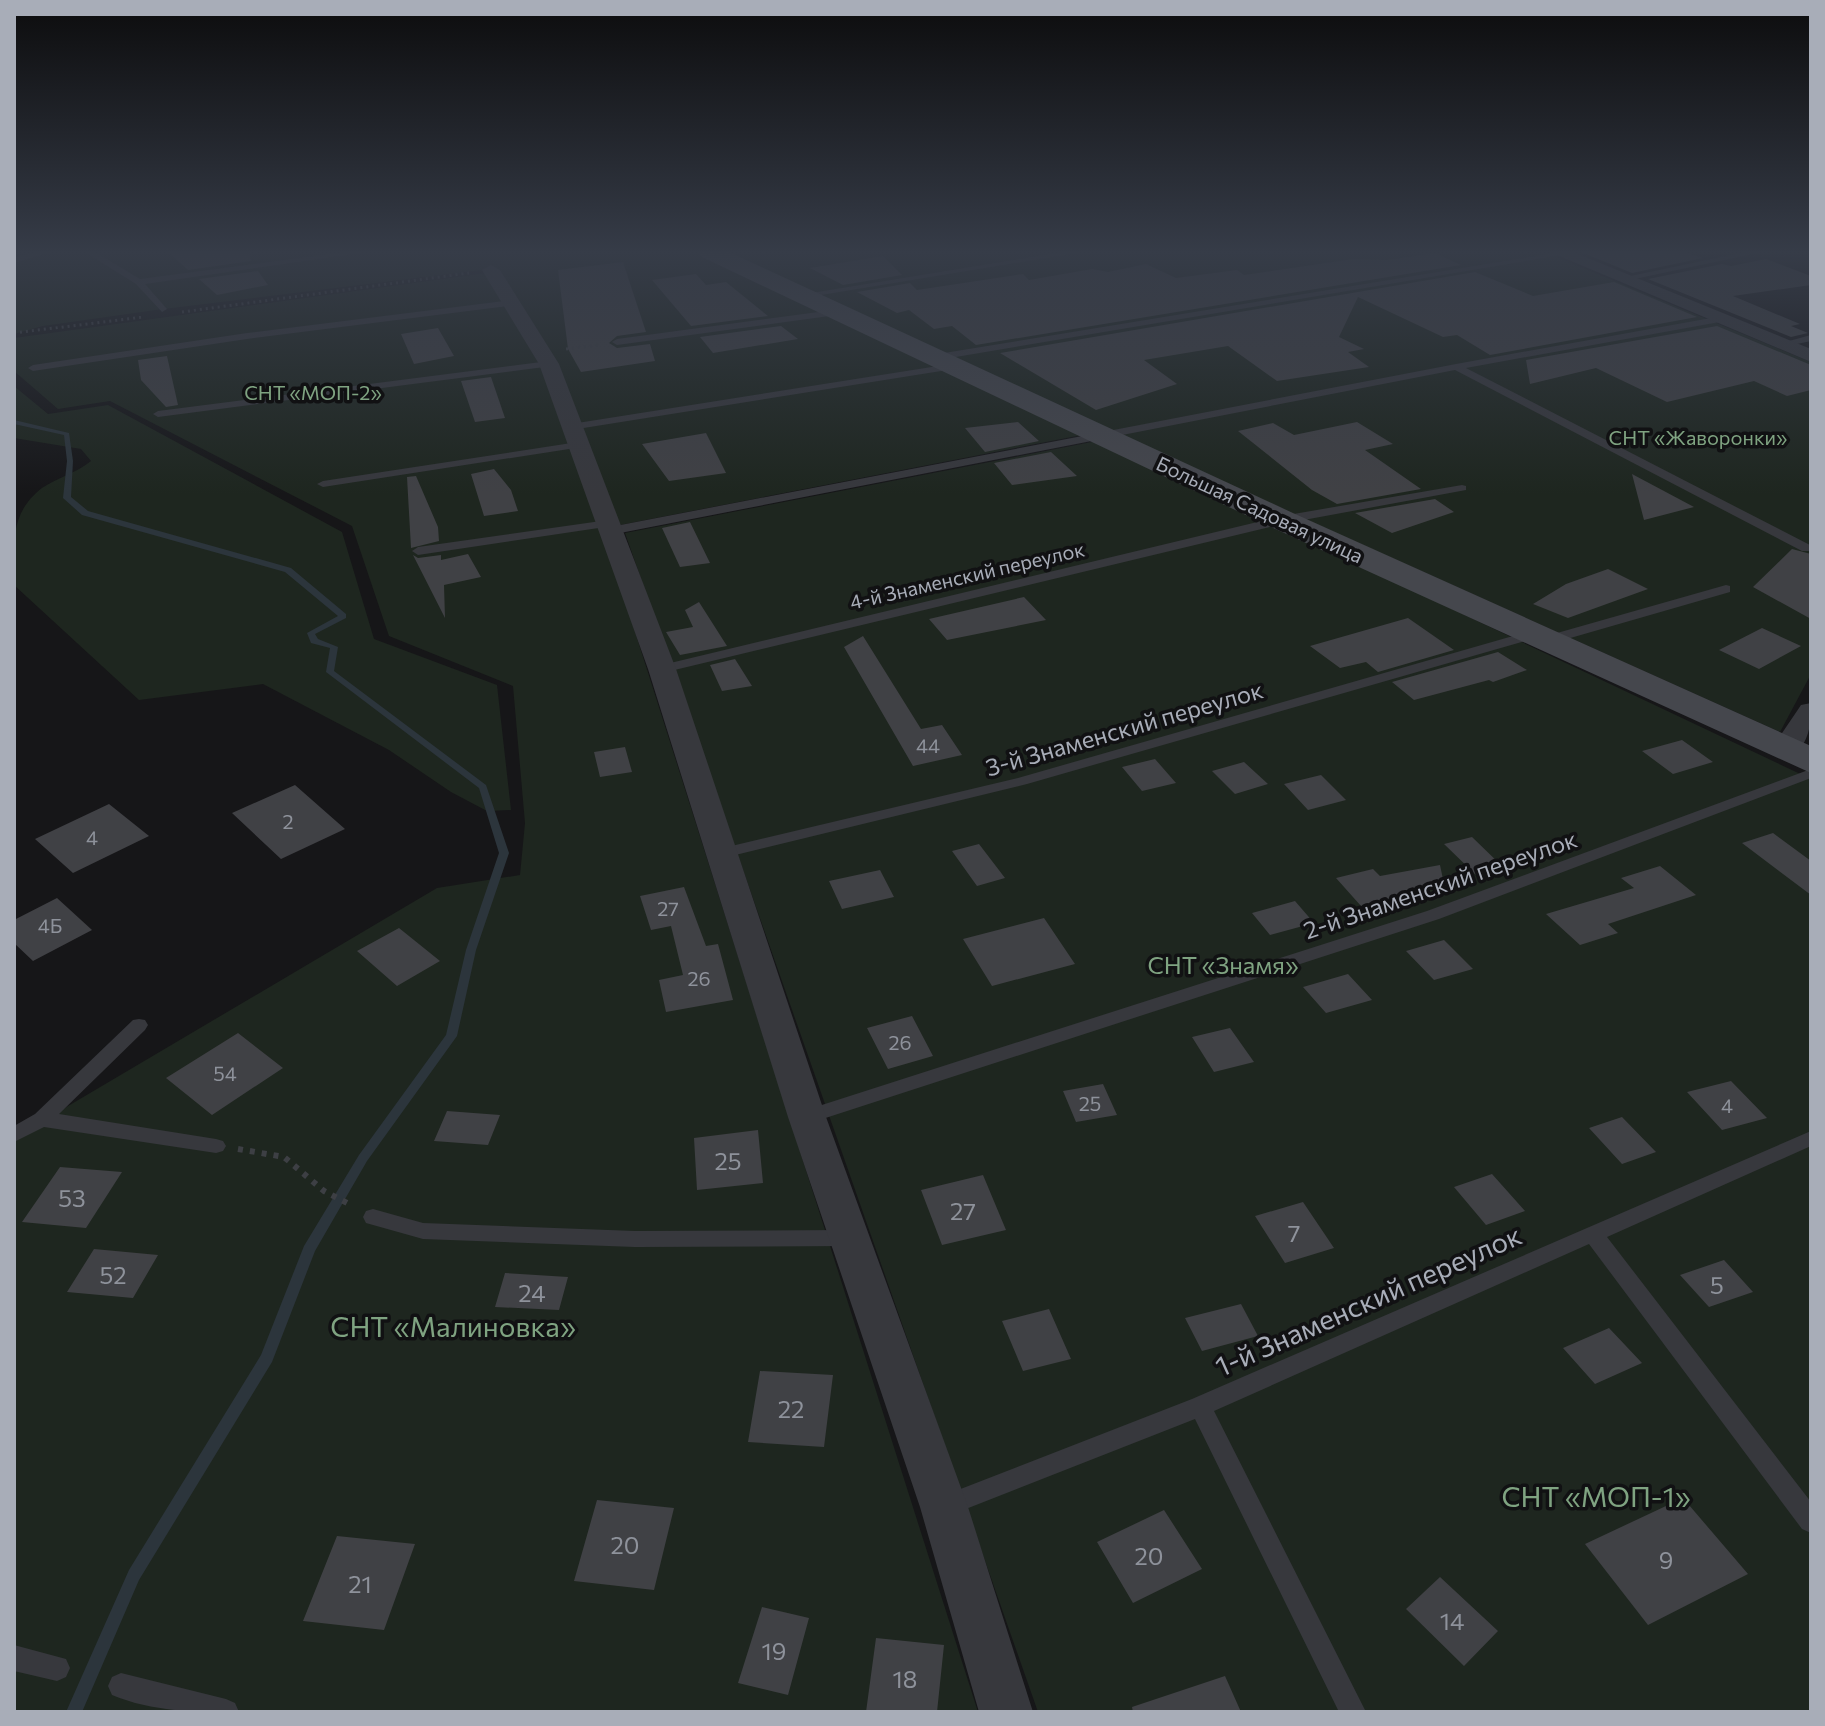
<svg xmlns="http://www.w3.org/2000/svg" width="1825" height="1726" font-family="Commissioner,sans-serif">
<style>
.green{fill:#1e261f}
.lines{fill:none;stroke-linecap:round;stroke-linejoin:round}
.stream{fill:#2c353c;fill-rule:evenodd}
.building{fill:#404145}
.path-far1{stroke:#3d3f44;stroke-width:3;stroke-dasharray:2 4;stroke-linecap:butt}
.path{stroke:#3d3f44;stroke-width:6;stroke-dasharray:5 7;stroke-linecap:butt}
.lane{fill:#37383d;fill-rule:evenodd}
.street{fill:#37383d;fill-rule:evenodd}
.secondary{fill:#45474d;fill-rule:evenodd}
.labels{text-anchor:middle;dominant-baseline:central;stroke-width:7;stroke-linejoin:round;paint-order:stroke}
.far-park-label{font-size:20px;fill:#7fa381;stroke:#111113}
.far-street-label{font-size:20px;fill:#a8adb8;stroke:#111113}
.number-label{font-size:20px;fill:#8e929b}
.street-label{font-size:24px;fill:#a8adb8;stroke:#111113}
.park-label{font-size:24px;fill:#7fa381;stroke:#111113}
.near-number-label{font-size:24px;fill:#8e929b}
.near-street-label{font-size:28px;fill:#a8adb8;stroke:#111113}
.near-park-label{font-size:28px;fill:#7fa381;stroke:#111113}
</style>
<rect width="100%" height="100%" fill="#161618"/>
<path class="green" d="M 14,252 L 695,252 L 1082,435 L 620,525 L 550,351 L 498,268 L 156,310 L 43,326 L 14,334 Z
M 726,252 L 1544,252 L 1811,362 L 1811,674 L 1780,732 L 1314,523 Z
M 486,273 L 539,360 L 617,575 L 978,1712 L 14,1712 L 14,1138 L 437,888 L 520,875 L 525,823 L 513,686 L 389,636 L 352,526 L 110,401 L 58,409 L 14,371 L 14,338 Z
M 14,386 L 48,414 L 108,405 L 342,532 L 374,639 L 497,685 L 511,810 L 487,811 L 451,792 L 389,750 L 263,684 L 139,700 L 14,585 C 14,548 8,514 42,488 C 57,478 76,473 91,461 L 81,449 L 14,438 Z
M 1097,441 L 1811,779 L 1811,1712 L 1038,1712 L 625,533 Z"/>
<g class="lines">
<path class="stream" d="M 14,420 L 69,433 L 73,461 L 71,497 L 88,511 L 291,568 L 346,614 L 346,618 L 315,634 L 318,639 L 338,647 L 334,671 L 486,785 L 509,853 L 476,950 L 457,1036 L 367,1161 L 315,1251 L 272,1362 L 139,1580 L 82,1712 L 66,1712 L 129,1570 L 261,1355 L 304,1246 L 359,1155 L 446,1035 L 466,950 L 499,853 L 479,788 L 326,672 L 330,648 L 311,643 L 307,633 L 338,616 L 285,572 L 82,515 L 63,498 L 67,461 L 64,435 L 14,424 Z"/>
</g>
<path class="building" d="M 168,252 L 249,252 L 251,261 L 188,270 Z
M 1581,252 L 1684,252 L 1703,258 L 1632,273 Z
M 1435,253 L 1461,265 L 976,345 L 952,326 L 934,329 L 909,310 L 897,313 L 857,292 L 910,283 L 917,290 L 1023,274 L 1029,280 L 1092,269 L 1108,272 L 1146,264 L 1176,278 L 1237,270 L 1244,275 L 1353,259 L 1387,260 Z
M 883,256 L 902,275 L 843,285 L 810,268 Z
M 1766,259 L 1811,276 L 1811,285 L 1733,296 L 1800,324 L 1791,326 L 1808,333 L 1791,337 L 1648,279 L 1722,264 L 1731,266 Z
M 623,262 L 646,332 L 617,336 L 609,343 L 617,348 L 650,344 L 655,361 L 581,372 L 568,349 L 558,270 Z
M 258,271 L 268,285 L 217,295 L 199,279 Z
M 1475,272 L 1533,296 L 1614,282 L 1697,317 L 1490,355 L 1457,335 L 1443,337 L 1358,297 L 1339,337 L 1364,349 L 1348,352 L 1369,367 L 1277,381 L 1228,346 L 1144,360 L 1177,384 L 1096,410 L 1000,353 Z
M 696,274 L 706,285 L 726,282 L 768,316 L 691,326 L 652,280 Z
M 781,326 L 798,339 L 713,353 L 700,337 Z
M 1717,326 L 1811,365 L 1811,390 L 1787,396 L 1754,381 L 1667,402 L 1596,368 L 1530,384 L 1526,360 Z
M 438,328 L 454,356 L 414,364 L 401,334 Z
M 167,356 L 178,405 L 166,407 L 141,380 L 138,360 Z
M 491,377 L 505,418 L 475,422 L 461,381 Z
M 1018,422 L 1039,441 L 985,452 L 965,428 Z
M 1357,422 L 1393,444 L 1365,450 L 1421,489 L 1337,504 L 1312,490 L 1238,431 L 1273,423 L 1294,435 Z
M 706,433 L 726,473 L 669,481 L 642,444 Z
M 1051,452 L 1077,476 L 1012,485 L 994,463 Z
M 494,469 L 511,490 L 518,511 L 484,516 L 471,474 Z
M 1632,474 L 1694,507 L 1644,520 Z
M 416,476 L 438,527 L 439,541 L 411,548 L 407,477 Z
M 1435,499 L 1454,512 L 1392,533 L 1355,513 Z
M 690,522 L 710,563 L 680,567 L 662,528 Z
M 1792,549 L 1811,554 L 1811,619 L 1753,587 Z
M 468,554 L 481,577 L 444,585 L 445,618 L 413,555 L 418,558 L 441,555 L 441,560 Z
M 1608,569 L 1648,589 L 1568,618 L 1533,604 L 1566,584 Z
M 1024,597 L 1046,620 L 947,640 L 929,619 Z
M 699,602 L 727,646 L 680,655 L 666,632 L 693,627 L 685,610 Z
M 1408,618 L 1454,650 L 1378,672 L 1366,662 L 1340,668 L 1310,646 Z
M 1762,628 L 1801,646 L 1759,669 L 1719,650 Z
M 863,636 L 921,729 L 942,725 L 962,755 L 913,766 L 844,647 Z
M 1498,652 L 1527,670 L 1493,682 L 1489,680 L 1414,700 L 1392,682 Z
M 735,659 L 752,686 L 722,691 L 710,665 Z
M 1682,740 L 1713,762 L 1673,774 L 1642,751 Z
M 625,747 L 632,772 L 600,777 L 594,752 Z
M 1155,759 L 1176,783 L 1142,791 L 1122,767 Z
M 1244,762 L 1268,784 L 1235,794 L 1212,771 Z
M 1321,775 L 1346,800 L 1308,810 L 1284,784 Z
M 295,785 L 345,829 L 281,859 L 232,813 Z
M 109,804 L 149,836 L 73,873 L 35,839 Z
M 1773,833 L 1811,861 L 1811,895 L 1742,843 Z
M 1472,837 L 1504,868 L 1476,875 L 1444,844 Z
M 979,844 L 1005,878 L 977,886 L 952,851 Z
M 1440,865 L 1444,884 L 1361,906 L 1336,878 L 1373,869 L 1380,876 Z
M 1660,866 L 1696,895 L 1608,924 L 1618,933 L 1580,945 L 1546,914 L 1634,888 L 1621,878 Z
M 880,870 L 894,897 L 842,909 L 829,881 Z
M 684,887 L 706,946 L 718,944 L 733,1000 L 666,1012 L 659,980 L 683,975 L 671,926 L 651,930 L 640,896 Z
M 57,898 L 92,930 L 33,961 L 14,943 L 14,920 Z
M 1295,901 L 1314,923 L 1270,935 L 1252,913 Z
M 1044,918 L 1075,964 L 992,986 L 963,939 Z
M 399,928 L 440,961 L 397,986 L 357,951 Z
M 1444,940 L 1473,969 L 1434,980 L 1406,951 Z
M 1348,974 L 1372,1000 L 1326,1013 L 1303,987 Z
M 912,1016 L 933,1056 L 888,1069 L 867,1028 Z
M 1230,1028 L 1254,1062 L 1214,1072 L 1192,1037 Z
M 238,1033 L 283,1068 L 212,1115 L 166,1078 Z
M 1731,1081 L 1767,1118 L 1722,1130 L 1687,1092 Z
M 1103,1084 L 1117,1115 L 1076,1122 L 1063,1091 Z
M 447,1111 L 500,1115 L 488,1145 L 434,1141 Z
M 1622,1117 L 1656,1152 L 1622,1164 L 1589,1128 Z
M 758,1130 L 763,1183 L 697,1190 L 694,1138 Z
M 60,1167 L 122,1172 L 86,1228 L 22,1222 Z
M 1492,1174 L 1525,1211 L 1486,1225 L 1454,1187 Z
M 983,1175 L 1006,1230 L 942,1245 L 921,1190 Z
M 1303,1202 L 1334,1248 L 1285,1263 L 1255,1216 Z
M 94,1249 L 158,1255 L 133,1298 L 67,1292 Z
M 1724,1260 L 1753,1292 L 1709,1307 L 1680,1275 Z
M 505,1273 L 568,1277 L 559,1310 L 495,1307 Z
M 1241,1304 L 1258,1336 L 1202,1351 L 1185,1318 Z
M 1049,1309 L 1071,1359 L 1023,1371 L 1002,1321 Z
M 1609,1328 L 1642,1363 L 1595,1384 L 1563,1348 Z
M 760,1371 L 833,1375 L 824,1447 L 748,1442 Z
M 1683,1498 L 1748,1574 L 1648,1625 L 1585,1544 Z
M 597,1500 L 674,1508 L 654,1590 L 574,1581 Z
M 1164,1510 L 1202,1569 L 1133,1603 L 1097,1542 Z
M 337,1536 L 415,1544 L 384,1630 L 303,1621 Z
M 1440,1577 L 1498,1631 L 1464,1666 L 1406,1609 Z
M 762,1607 L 809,1618 L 788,1695 L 738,1683 Z
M 876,1638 L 944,1645 L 937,1712 L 866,1712 Z
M 1225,1676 L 1241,1712 L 1133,1712 L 1132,1707 Z"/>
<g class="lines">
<path class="path-far1" d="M 182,312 L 469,273
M 14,333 L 144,317
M 566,349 L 600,345"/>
<path class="path" d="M 238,1149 L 284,1157 L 324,1191 L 351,1205"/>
<path class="lane" d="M 37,252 L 51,252 L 14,263 L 14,257 Z
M 85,252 L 95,252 L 140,279 L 344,252 L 367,252 L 145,284 L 167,309 L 162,312 L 136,284 Z
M 1062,252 L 1082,252 L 803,298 L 799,295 Z
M 1560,252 L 1567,254 L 938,360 L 933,357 L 938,354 Z
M 1745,252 L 1762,252 L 1625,281 L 1621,278 Z
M 512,300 L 517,303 L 515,305 L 247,339 L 33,371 L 28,368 L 33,365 L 247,333 Z
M 841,309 L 846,312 L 844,314 L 617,345 L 612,342 L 617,339 Z
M 1722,316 L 1725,317 L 1725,321 L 1466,368 L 1810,545 L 1810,551 L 1802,551 L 1455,370 L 610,535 L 604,531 L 610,527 L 1456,364 Z
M 1811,335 L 1811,341 L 1783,347 L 1778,344 Z
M 549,361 L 554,364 L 552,366 L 158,417 L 153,414 L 158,411 Z
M 957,363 L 962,366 L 960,368 L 571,430 L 566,427 L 571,424 Z
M 578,442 L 582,443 L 582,447 L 323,487 L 317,484 L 323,481 Z
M 1462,485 L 1466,486 L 1466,490 L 1282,524 L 662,673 L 655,669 L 662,665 L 1282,516 Z
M 608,520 L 614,524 L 612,526 L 418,555 L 412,551 L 418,547 Z
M 1726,585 L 1730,586 L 1730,592 L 1553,643 L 1543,643 L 1541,640 L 1543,637 Z
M 1534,630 L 1539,631 L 1539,637 L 1027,784 L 723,858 L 715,853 L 723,848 L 1018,778 Z
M 1811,769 L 1811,778 L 1439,919 L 807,1124 L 800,1122 L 797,1117 L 800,1112 L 1427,911 Z
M 139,1019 L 145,1020 L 148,1025 L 145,1030 L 59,1114 L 216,1139 L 223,1141 L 226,1146 L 223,1151 L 216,1153 L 44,1127 L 14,1142 L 14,1126 L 35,1114 L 133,1020 Z
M 1811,1131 L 1811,1146 L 1607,1237 L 1811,1502 L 1811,1533 L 1802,1529 L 1589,1244 L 1214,1411 L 1366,1712 L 1339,1712 L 1195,1419 L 948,1516 L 940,1513 L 936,1505 L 940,1497 L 1192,1399 Z
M 373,1209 L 423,1223 L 635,1231 L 848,1230 L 855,1232 L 858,1238 L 855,1244 L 848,1246 L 635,1247 L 423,1239 L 366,1223 L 363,1217 L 366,1211 Z
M 14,1645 L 66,1659 L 70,1668 L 66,1677 L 57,1681 L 14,1671 Z
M 121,1673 L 226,1699 L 235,1703 L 239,1712 C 195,1712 153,1712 112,1695 L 108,1686 L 112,1677 Z"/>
<path class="street" d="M 1550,252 L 1573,252 L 1811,349 L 1811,362 Z
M 491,265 L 500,270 L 559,364 L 676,669 L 826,1117 L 968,1507 L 1033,1712 L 979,1712 L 920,1507 L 788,1117 L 648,669 L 539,364 L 482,270 Z
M 1811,703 C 1811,725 1810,736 1797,754 L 1777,754 L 1772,748 L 1797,711 L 1801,705 Z"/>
<path class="secondary" d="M 698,252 L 729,252 L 1293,513 L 1811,746 L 1811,773 L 1271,527 L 702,257 Z"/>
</g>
<linearGradient id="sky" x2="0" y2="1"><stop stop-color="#0c0c0d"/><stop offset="0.51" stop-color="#363c48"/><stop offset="1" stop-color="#363c48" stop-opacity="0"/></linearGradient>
<rect width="1825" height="494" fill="url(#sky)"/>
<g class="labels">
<g class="far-park-label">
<text x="313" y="392">СНТ «МОП-2»</text>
<text x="1698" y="437">СНТ «Жаворонки»</text>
</g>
<g class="far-street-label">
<text transform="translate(1260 509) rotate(25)">Большая Садовая улица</text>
<text transform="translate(967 575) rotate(-13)">4-й Знаменский переулок</text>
</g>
<g class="number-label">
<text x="928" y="745">44</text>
<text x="288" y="821">2</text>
<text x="92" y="837">4</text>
<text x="668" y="908">27</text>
<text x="50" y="925">4Б</text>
<text x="699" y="978">26</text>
<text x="900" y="1042">26</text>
<text x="225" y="1073">54</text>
<text x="1090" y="1103">25</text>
<text x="1727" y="1105">4</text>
</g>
<g class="street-label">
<text transform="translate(1124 728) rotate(-16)">3-й Знаменский переулок</text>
<text transform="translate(1440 884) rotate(-19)">2-й Знаменский переулок</text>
</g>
<g class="park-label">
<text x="1223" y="964">СНТ «Знамя»</text>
</g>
<g class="near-number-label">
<text x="728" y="1160">25</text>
<text x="72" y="1197">53</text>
<text x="963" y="1210">27</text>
<text x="1294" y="1232">7</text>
<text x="113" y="1274">52</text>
<text x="1717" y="1284">5</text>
<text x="532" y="1292">24</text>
<text x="791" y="1408">22</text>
<text x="625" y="1544">20</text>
<text x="1149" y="1555">20</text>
<text x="1666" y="1559">9</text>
<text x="360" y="1583">21</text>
<text x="1452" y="1620">14</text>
<text x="774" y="1650">19</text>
<text x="905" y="1678">18</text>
</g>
<g class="near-street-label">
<text transform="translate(1368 1300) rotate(-24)">1-й Знаменский переулок</text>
</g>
<g class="near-park-label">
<text x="453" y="1326">СНТ «Малиновка»</text>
<text x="1596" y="1496">СНТ «МОП-1»</text>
</g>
</g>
<rect width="1825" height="1726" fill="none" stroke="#a8adb8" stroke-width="32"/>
</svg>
